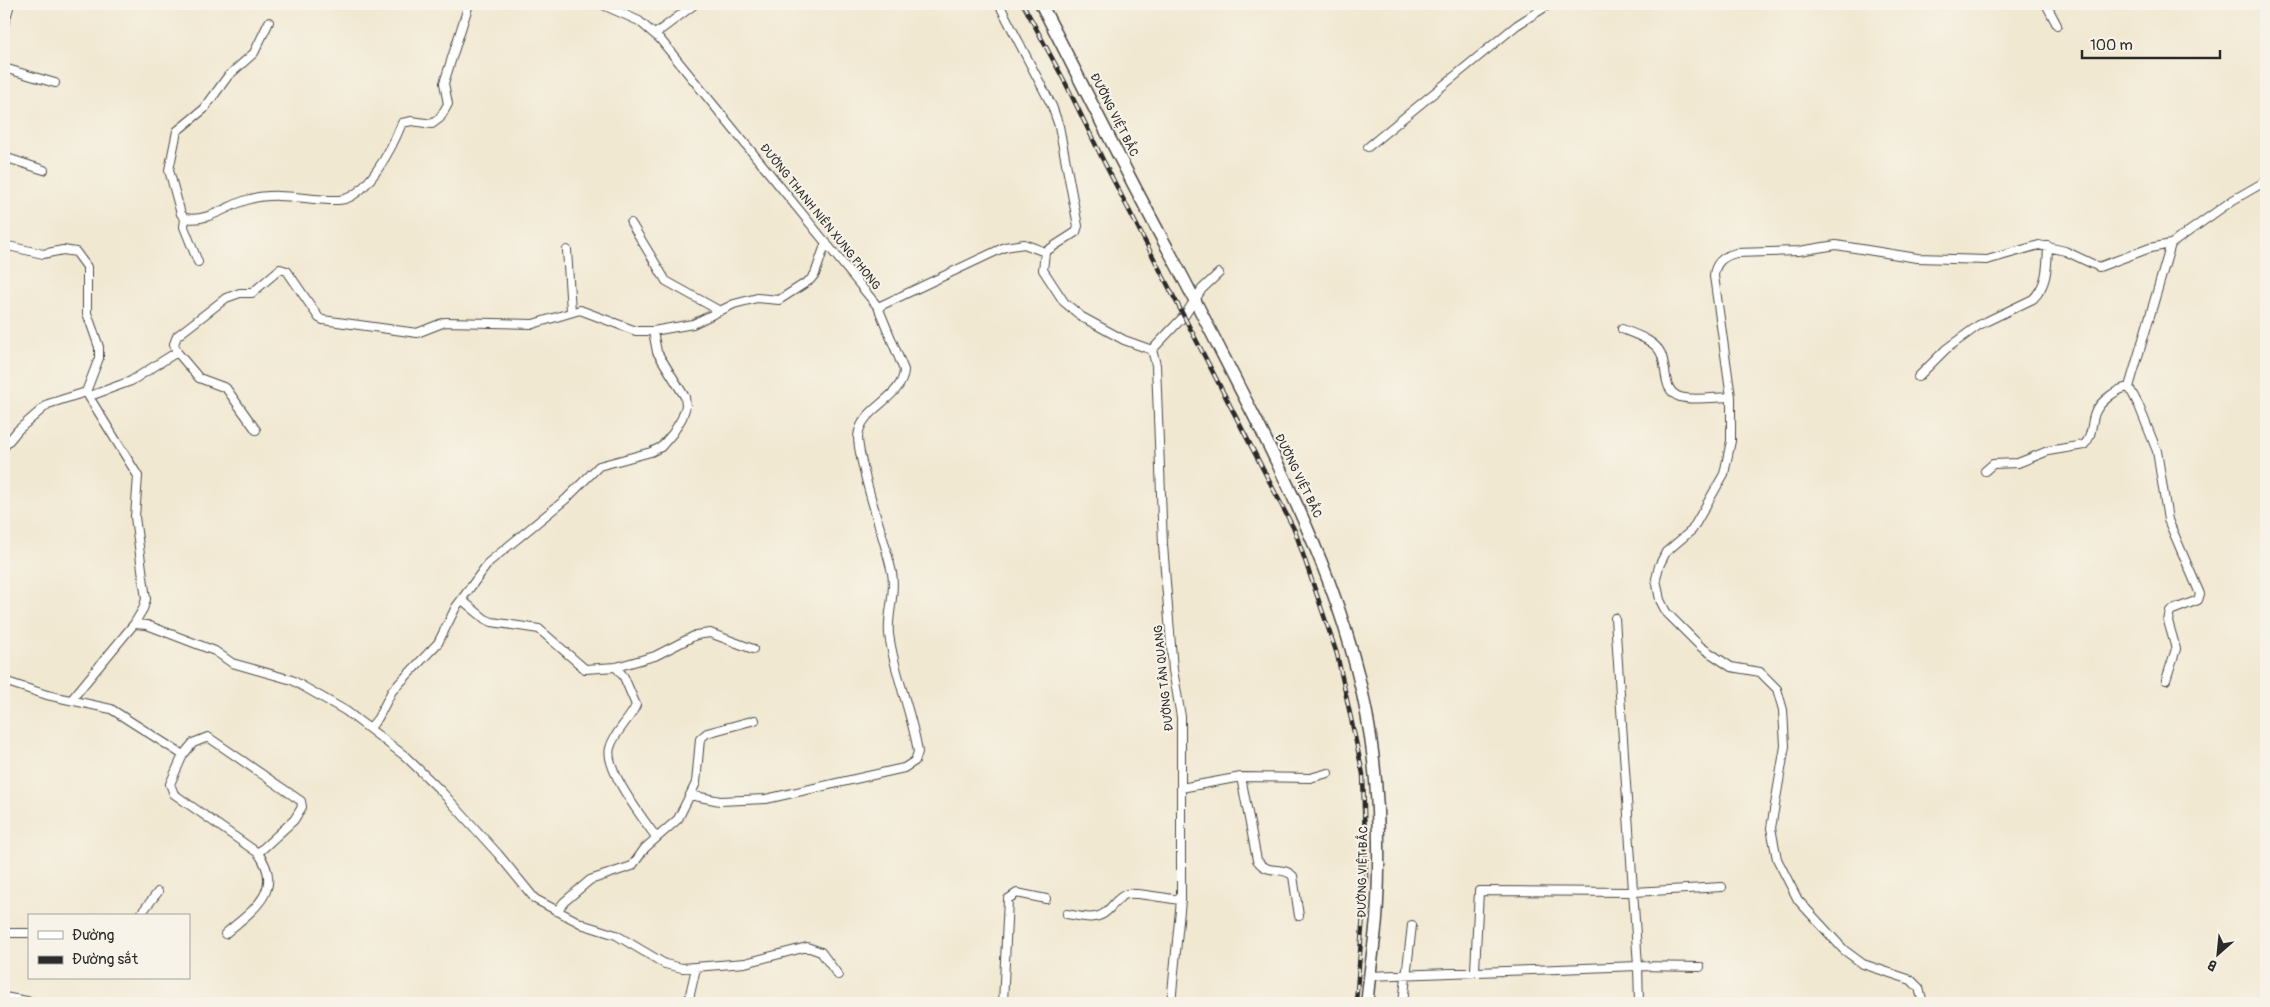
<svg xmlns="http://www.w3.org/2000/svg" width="2270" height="1007" font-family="Pangolin,sans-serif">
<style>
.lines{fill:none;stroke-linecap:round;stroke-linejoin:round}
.street-casing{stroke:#494744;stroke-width:10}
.secondary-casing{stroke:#494744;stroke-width:14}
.street{stroke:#fff;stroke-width:8}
.secondary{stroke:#fff;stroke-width:11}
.rail-casing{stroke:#2b2b2b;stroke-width:4.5}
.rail{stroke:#f7f3e8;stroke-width:2.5;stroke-dasharray:8;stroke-linecap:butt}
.labels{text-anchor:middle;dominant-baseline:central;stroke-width:4;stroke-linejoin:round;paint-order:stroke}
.street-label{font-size:12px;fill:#2b2b2b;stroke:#f7f3e8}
</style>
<rect width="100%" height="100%" fill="#f7f3e8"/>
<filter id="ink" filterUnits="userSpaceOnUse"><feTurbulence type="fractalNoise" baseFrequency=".02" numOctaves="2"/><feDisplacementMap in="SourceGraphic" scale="10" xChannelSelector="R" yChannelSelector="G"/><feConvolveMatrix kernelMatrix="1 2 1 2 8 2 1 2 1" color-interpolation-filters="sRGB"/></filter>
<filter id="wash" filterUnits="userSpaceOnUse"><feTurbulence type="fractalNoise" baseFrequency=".0096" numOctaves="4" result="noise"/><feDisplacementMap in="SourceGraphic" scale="20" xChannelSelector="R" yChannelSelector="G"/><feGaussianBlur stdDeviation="1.12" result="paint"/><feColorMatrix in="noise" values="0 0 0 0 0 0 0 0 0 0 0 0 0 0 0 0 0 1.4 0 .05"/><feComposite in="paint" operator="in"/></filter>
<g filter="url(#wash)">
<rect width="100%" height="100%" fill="#f1e8d1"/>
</g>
<g filter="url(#ink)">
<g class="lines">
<g class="street-casing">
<path id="street" d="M 601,4 L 639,21 L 660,39 L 878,307 L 1005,247 L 1024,244 L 1045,252 L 1043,270 L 1064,302 L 1082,317 L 1124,340 L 1152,350
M 999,4 L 1052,106 L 1059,126 L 1078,226 L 1076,232 L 1045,252
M 2046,4 L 2057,25
M 4,25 L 10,4
M 655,34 L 695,4
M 4,68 L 55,83
M 1368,147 L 1517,25 L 1550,4
M 4,157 L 44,170
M 185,218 C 208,223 229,204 250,199 C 280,191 309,201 338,200 C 366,200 393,146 402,123 L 412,121 L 432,124 L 440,118 L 448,104 L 444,83 L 469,4
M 631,223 L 666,281 L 720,311
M 4,245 L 43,254 L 63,250 L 76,252 L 87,267 L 87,313 L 99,347 L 99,358 L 86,392 L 48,404 L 18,430 L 4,447
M 567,250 L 571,311
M 198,262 L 184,227 L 185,218 L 181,214 L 169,170 L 177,131 L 204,109 L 228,76 L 254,53 L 269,22
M 1622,329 C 1634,334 1651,339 1659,350 C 1669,364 1660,390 1680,397 C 1692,401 1718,397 1731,397
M 1152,350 L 1156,365 L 1163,545 L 1173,670 L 1181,717 L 1181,900 L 1171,1003
M 1152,350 L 1185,315 L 1202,289 L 1219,273
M 1918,377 L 1946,349 L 1979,325 L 2033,299 C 2048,284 2047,266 2048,246
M 90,396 L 131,381 L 177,352
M 256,430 L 226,388 L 199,378 L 177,352 L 174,344 L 177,336 L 226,298 L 240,293 L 252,293 L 280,269 L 287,271 L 319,318 L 323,320 L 417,333 L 445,322 L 533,324 L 580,310 L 636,331 L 653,331 L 693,324 L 734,304 L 757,298 L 779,300 L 810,280 L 815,274 L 826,242
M 1985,471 L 1993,464 L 2018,463 L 2048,451 L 2084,445 C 2094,435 2090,422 2096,411 C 2101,401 2118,388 2129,387
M 462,600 L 485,619 L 492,622 L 539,629 L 585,669 L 616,667 L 655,656 L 696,635 L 710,633 L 753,649
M 1615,618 L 1638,966 L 1639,1003
M 134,624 L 147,625 L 215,651 L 232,663 L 292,680 L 346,711 L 405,756 L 441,791 L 498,854 L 535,899 L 584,925 L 616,935 L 665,964 L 682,968 L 745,963 L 807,947 L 821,952 L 838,975
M 616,667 L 624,677 L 636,705 C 630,720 614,732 610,748 C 604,769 644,820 656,837
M 2166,680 L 2176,649 L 2168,621 L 2170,611 L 2198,600 L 2200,594 L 2168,520 L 2157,451 L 2139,406 L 2129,387 L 2171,244 L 2233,200 L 2266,181
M 4,681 L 47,695 L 111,709 L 183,755 L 170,784 L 174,794 L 258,853 C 286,891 251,911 225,934
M 72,699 L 134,624 L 143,609 L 146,599 L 135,517 L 138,476 L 86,392
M 370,728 L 378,718 L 392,691 L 438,643 L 456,607 L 489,562 L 566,499 L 599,466 L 651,452 L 661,447 L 673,433 L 682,418 L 686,406 L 685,397 L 657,352 L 653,331
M 183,755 L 193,743 L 208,737 L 301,801 L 302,807 L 294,820 L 258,853
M 1241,777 L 1257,860 C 1268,876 1282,865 1293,876 L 1299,916
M 1181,788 L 1241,777 L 1310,778 L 1328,773
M 690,795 L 720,801 L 766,799 L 904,768 L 915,761 L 918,752 C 912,712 894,674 889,634 C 887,614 896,594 892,573 C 884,537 871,503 863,467 C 861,457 858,446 858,437 C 860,407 903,399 904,370 L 878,307
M 557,911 L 564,902 L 590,880 L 632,866 L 645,848 L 678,819 L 696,783 L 700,739 L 707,733 L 755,720
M 1067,914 C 1079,916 1096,922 1107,911 C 1114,905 1117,897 1127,894 C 1137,892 1169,899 1181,900
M 139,916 L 158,892
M 4,933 L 29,933
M 1475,970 L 1479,891 L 1634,892 L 1722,887
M 1369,976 L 1638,966 L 1700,967
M 4,997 L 38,1003
M 688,1003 L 696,968
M 1003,1003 L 1008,899 L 1017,893 L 1046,899
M 1403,1003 L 1412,925
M 1923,1003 L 1919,988 L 1911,980 L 1863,964 L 1844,950 L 1798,900 L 1777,859 L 1771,828 L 1785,746 L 1783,710 L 1777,689 L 1760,672 L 1731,667 L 1701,647 L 1666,612 L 1660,600 L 1656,579 L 1659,566 L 1666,552 L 1692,530 L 1724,474 L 1731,441 L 1731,397 L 1714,276 C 1715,262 1724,256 1736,253 L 1799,251 L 1836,245 L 1917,258 L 1987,260 L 2039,245 L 2065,251 L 2099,267 L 2150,248 L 2171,244"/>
</g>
<g class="secondary-casing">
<path id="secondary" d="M 1041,4 C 1084,87 1125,171 1170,253 C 1199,307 1226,362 1254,416 C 1308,523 1359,635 1373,756 C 1379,807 1380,860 1377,912 C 1375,943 1369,973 1367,1003"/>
</g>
<use href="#street" class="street"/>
<use href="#secondary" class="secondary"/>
<g class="rail-casing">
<path id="rail" d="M 1023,4 L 1066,84 L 1103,160 L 1295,531 L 1337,654 L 1363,774 L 1366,878 L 1356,1003"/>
</g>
<use href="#rail" class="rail"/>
</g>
</g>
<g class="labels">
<g class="street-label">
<text transform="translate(1114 115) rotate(63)">ĐƯỜNG VIỆT BẮC</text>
<text transform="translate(820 217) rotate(51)">ĐƯỜNG THANH NIÊN XUNG PHONG</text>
<text transform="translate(1298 476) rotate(64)">ĐƯỜNG VIỆT BẮC</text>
<text transform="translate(1164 678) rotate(-96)">ĐƯỜNG TÂN QUANG</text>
<text transform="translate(1363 872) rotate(-89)">ĐƯỜNG VIỆT BẮC</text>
</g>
</g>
<rect width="2270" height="1007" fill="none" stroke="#f7f3e8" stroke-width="20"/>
<rect x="28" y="914" width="162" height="65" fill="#f7f3e8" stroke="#a5a39c"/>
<rect x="38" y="931" width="25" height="8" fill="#ffffff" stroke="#a5a39c"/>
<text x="72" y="940" font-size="15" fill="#2b2b2b">Đường</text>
<rect x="38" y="956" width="25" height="8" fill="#2b2b2b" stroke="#a5a39c"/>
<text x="72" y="964" font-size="15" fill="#2b2b2b">Đường sắt</text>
<g transform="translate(2218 954) rotate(207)" stroke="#f7f3e8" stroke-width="4" paint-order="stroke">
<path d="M0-4L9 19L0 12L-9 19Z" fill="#2b2b2b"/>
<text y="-8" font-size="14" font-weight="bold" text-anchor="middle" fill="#2b2b2b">B</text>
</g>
<path d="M2082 50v8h138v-8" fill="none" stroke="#2b2b2b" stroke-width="2.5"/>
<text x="2090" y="50" font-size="15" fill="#2b2b2b" stroke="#f7f3e8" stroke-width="4" paint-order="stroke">100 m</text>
</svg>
